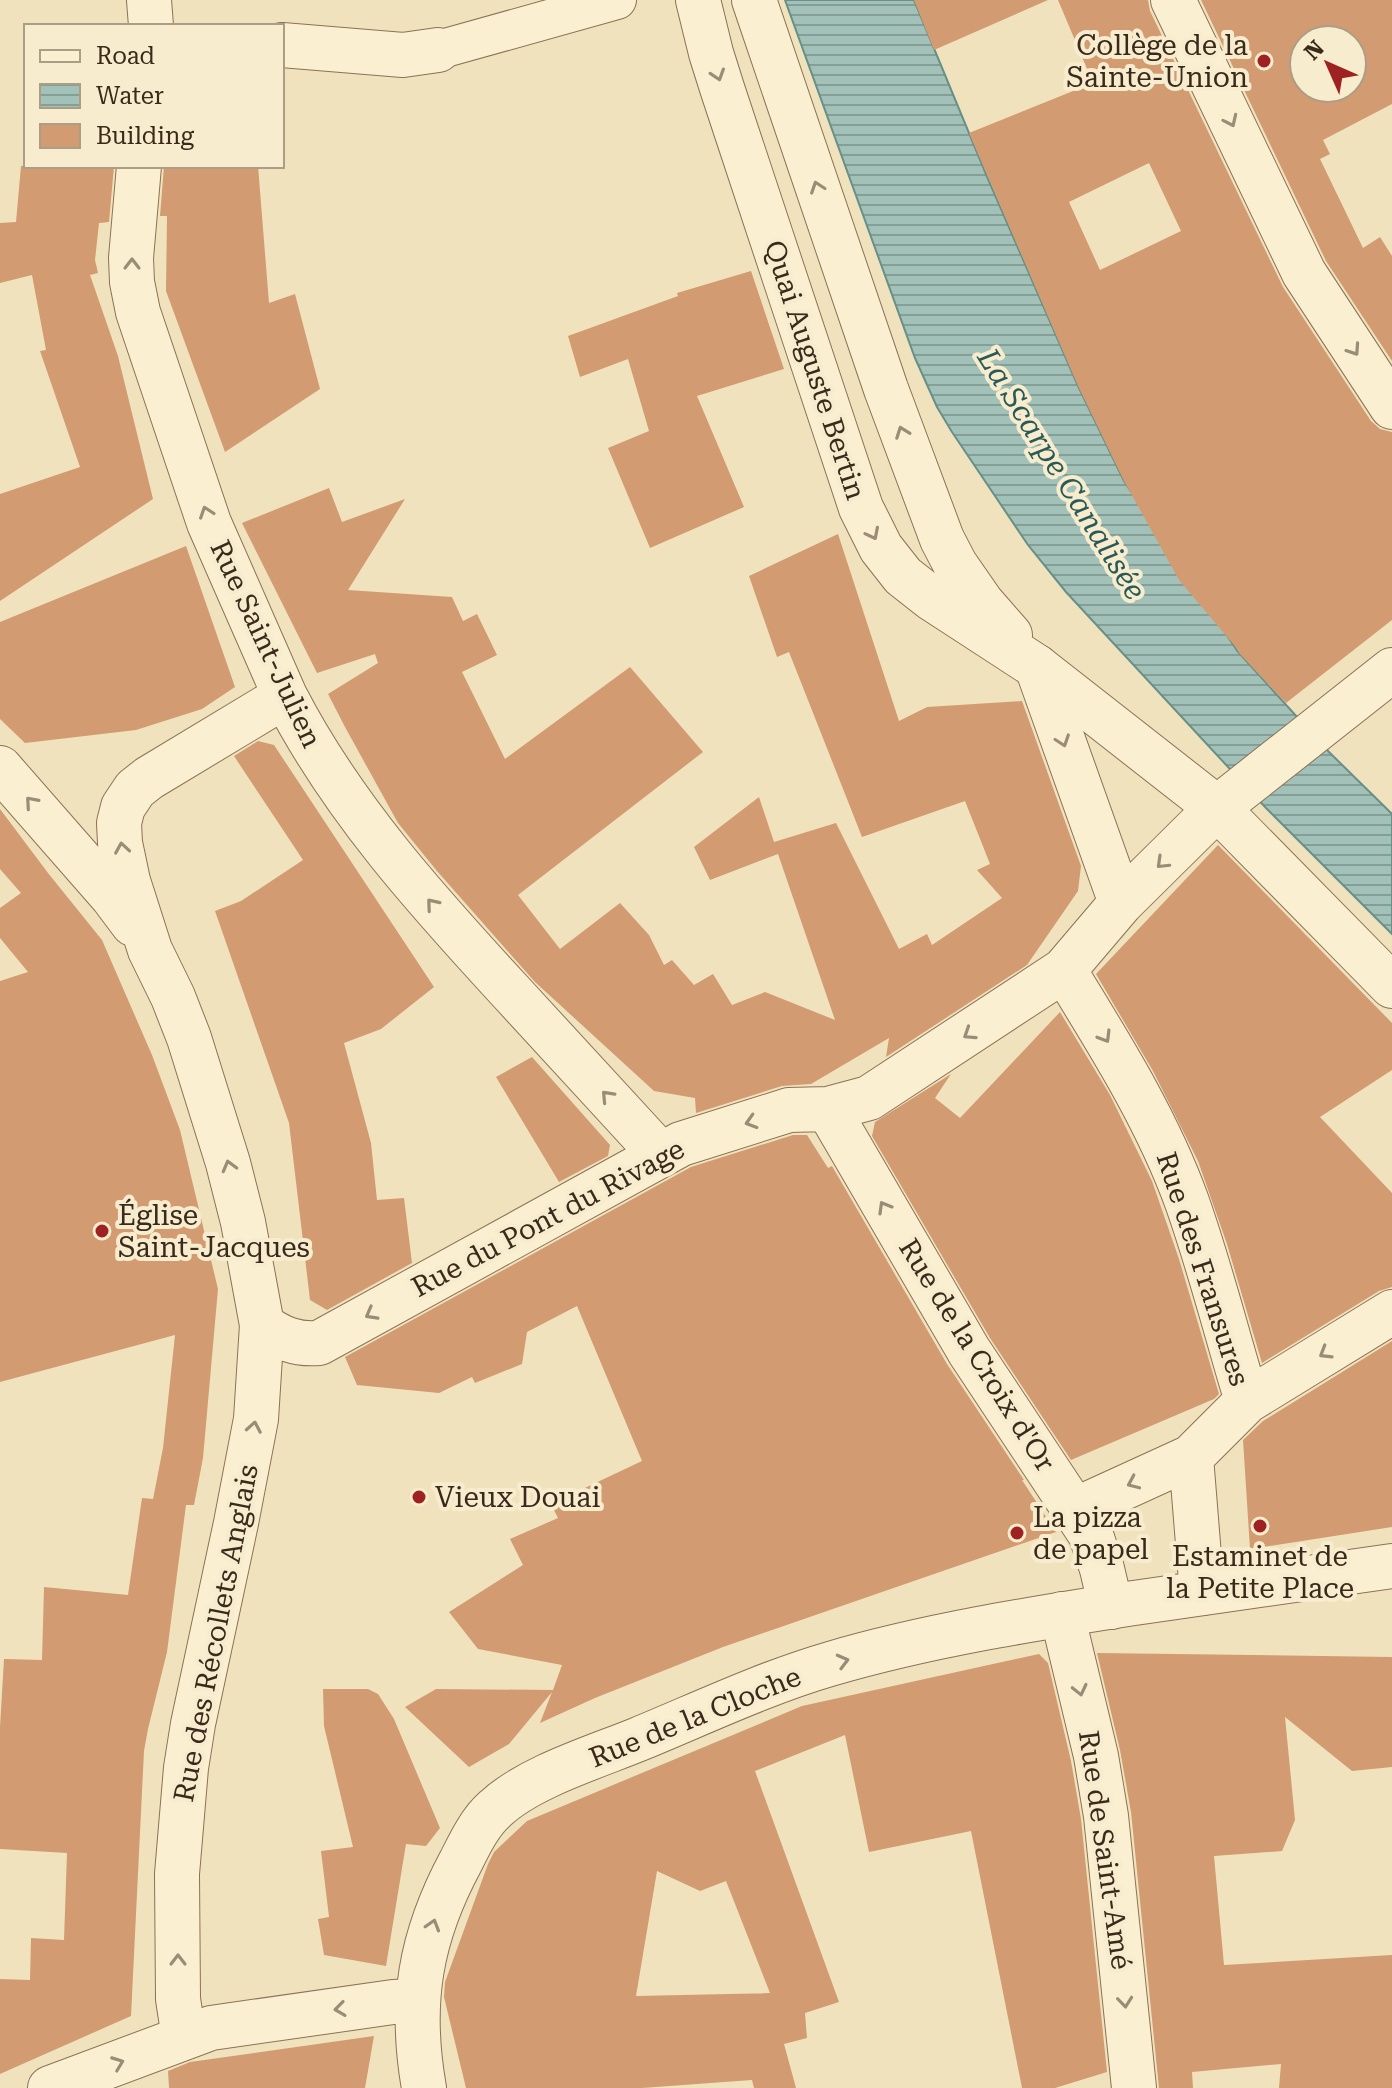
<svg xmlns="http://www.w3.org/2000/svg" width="1392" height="2088" font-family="'Roboto Serif',serif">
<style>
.water{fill:url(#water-rules);stroke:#689087;stroke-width:2}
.building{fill:#d29b71;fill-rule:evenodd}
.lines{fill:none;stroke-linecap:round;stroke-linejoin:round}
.pedestrian-casing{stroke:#8a7255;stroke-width:40}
.minor-casing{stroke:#8a7255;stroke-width:46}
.tertiary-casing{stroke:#8a7255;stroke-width:46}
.pedestrian{stroke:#fbefd2;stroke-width:38}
.minor{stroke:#fbefd2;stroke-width:44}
.tertiary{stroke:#fbefd2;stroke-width:44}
.oneway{stroke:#9a8c76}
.poi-dot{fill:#9e2221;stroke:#f8ecce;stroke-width:3}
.labels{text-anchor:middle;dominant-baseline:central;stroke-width:8;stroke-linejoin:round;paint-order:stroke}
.poi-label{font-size:28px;fill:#392a1b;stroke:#f8ecce;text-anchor:start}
.street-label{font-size:28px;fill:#392a1b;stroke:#f8ecce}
.water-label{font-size:30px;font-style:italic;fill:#295a57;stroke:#f8ecce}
</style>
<defs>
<pattern id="water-rules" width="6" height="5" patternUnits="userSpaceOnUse" patternTransform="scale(2)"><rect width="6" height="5" fill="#a2c2b9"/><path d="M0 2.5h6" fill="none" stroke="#859e96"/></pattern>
</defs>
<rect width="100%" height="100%" fill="#f1e2be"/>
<path class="water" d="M 785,0 L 914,0 L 988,179 L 1078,386 L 1124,481 L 1238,652 L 1329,752 L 1392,814 L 1392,934 L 1266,808 L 1066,592 L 1028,545 L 952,432 L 937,407 L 915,358 Z"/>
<path class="building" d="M 914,0 L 1048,0 L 934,50 Z
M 1058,0 L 1148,0 L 1150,11 L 1283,287 L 1371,421 L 1380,429 L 1392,432 L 1392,620 L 1286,703 L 1238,652 L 1239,651 L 1179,580 L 1124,481 L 1078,386 L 969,133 L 1093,83 ZM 1149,163 L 1181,231 L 1100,270 L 1069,202 Z
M 1201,0 L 1392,0 L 1392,104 L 1323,140 L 1330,154 L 1320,159 L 1363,248 L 1380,237 L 1392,256 L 1392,361 L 1326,261 ZM 1304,40 L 1352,40 L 1352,88 L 1304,88 Z
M 21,166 L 114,166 L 109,222 L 99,223 L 95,260 L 98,273 L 90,275 L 118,356 L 153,499 L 0,601 L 0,494 L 80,467 L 40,351 L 46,350 L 32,275 L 0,283 L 0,223 L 16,222 Z
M 164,166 L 258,166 L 269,303 L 295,294 L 320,389 L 225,452 L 166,291 L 167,216 L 160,216 Z
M 751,271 L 784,369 L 697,396 L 744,507 L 650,548 L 608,448 L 649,431 L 628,359 L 580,377 L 568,336 L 678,296 L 677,293 Z
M 329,488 L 342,522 L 405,499 L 348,590 L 452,597 L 463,621 L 477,614 L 497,655 L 462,672 L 505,759 L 630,667 L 703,752 L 518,895 L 560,949 L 620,903 L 649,935 L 664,965 L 672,960 L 694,985 L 713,974 L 732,1005 L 765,992 L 835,1020 L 778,854 L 710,880 L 694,847 L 759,797 L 774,842 L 836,823 L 899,949 L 927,934 L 932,945 L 1002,898 L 977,870 L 990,864 L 965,801 L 862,837 L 789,652 L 777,657 L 749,576 L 838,534 L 899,721 L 927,707 L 1022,701 L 1081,866 L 1078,891 L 1027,965 L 886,1057 L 889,1038 L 811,1084 L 782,1086 L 696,1113 L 695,1098 L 654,1091 L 535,982 L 437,871 L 398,823 L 345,727 L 328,694 L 378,663 L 375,654 L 317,673 L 242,523 Z
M 186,546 L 235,687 L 202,709 L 136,730 L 25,743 L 0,719 L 0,622 Z
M 258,741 L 274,745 L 434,987 L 381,1029 L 344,1043 L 371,1143 L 377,1200 L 404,1198 L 412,1263 L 327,1310 L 310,1300 L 289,1123 L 215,911 L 241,901 L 303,860 L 234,756 Z
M 0,809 L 48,873 L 102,940 L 152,1055 L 180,1130 L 218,1289 L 203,1458 L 194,1505 L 186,1505 L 167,1652 L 148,1729 L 144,1751 L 131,2016 L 0,2074 L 0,1979 L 30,1980 L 31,1938 L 64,1940 L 67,1853 L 0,1849 L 0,1727 L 4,1659 L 42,1660 L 44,1587 L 128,1595 L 142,1498 L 153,1499 L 163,1448 L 175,1335 L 0,1382 L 0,981 L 28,972 L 0,938 L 0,908 L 21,893 L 0,869 Z
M 1218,845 L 1392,1023 L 1392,1070 L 1320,1117 L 1392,1193 L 1392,1287 L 1379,1291 L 1262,1363 L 1227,1244 L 1198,1161 L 1153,1071 L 1096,974 Z
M 1060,1012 L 1110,1095 L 1152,1181 L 1179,1259 L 1219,1394 L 1214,1399 L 1071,1460 L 990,1338 L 872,1136 L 875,1122 L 951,1074 L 935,1098 L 960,1118 Z
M 532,1057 L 610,1145 L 608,1156 L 559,1182 L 496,1077 Z
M 793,1135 L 807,1135 L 828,1168 L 832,1166 L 947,1364 L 1024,1480 L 1022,1480 L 1056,1532 L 723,1647 L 595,1698 L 540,1723 L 552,1692 L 509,1744 L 469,1767 L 405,1707 L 436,1689 L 553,1690 L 562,1665 L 478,1649 L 449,1612 L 523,1565 L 510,1539 L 558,1518 L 551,1504 L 642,1461 L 577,1306 L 527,1332 L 522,1364 L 475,1383 L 472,1377 L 439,1393 L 357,1385 L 345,1357 L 691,1167 Z
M 1392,1341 L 1392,1527 L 1250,1549 L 1243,1440 L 1263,1421 Z
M 1097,1653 L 1392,1657 L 1392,1767 L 1352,1771 L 1285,1717 L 1295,1820 L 1282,1851 L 1214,1856 L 1224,1965 L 1392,1955 L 1392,2088 L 1279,2088 L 1281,2064 L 1192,2072 L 1193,2088 L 1159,2088 L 1131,1812 L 1120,1750 Z
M 1039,1654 L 1048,1663 L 1071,1761 L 1081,1819 L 1107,2072 L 1055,2088 L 1022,2088 L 971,1831 L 869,1852 L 845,1735 L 755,1771 L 839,2002 L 805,2013 L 807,2038 L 784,2044 L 796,2088 L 754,2088 L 752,2080 L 642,2088 L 466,2088 L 444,1997 L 445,1982 L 488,1864 L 494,1852 L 527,1821 L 802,1706 ZM 657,1871 L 700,1891 L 726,1881 L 770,1993 L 636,1996 Z
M 323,1689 L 368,1689 L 378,1694 L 394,1719 L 440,1828 L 426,1846 L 406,1844 L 386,1966 L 324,1955 L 318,1919 L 329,1917 L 321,1851 L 353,1847 L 324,1726 Z
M 374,2036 L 365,2088 L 169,2088 L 168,2071 L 190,2062 Z"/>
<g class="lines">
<g class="pedestrian-casing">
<path id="pedestrian" d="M 438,50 L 617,0"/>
</g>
<g class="minor-casing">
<path id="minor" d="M 149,0 L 151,26
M 1173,0 L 1304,273 L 1392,407
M 282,45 L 403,55 L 438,50
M 139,166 L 131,258 L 132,282 L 138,312 L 209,523 L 285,696 C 342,807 427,901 511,992 C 560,1046 610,1100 660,1154
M 1037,667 L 1121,903
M 0,768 L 112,896 L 133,924
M 1064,970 C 1110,1045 1157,1119 1187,1202 C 1210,1267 1227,1335 1247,1401
M 828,1109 L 969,1351 L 1091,1535 L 1102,1569 L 1111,1607
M 262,1325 C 280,1338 296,1345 319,1343 L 681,1144 L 789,1110 L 828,1109 L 869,1098 L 1064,970 L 1121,903 L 1217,808 L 1392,670
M 1191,1457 L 1202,1593
M 1075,1510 L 1191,1457 L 1247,1401 L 1392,1312
M 1062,1614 L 1096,1756 L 1106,1816 L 1134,2088
M 184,2038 L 178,1999 L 177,1874 L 186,1768 L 193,1724 L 236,1523 L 256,1419 L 262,1325 L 243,1222 L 228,1163 L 189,1038 L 173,997 L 150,950 L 128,881 L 120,843 L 119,823 L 123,807 L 135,789 L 149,778 L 285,696
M 50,2088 L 211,2028 L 393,2002 L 417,2001"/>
</g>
<g class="tertiary-casing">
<path id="tertiary" d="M 698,0 L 711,53 L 722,88 L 861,508 L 881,548 L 903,576 L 931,598 L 1037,667 L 1217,808 L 1392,986
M 754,0 L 886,389 L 942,539 L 955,564 L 982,603 L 1010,635
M 424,2088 C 409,2003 420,1937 461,1861 C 470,1843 480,1822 495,1809 C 529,1777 595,1757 639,1739 C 702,1713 765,1683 830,1664 C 929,1635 1032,1619 1134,1603 C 1220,1591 1306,1578 1392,1566"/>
</g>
<use href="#pedestrian" class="pedestrian"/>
<use href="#minor" class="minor"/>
<use href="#tertiary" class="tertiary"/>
</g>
<defs><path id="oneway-chevron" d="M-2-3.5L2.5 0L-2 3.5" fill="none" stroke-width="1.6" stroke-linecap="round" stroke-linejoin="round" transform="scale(2)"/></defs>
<g class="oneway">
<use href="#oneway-chevron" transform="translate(718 75) rotate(72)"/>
<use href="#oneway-chevron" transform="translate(1231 121) rotate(65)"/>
<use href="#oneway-chevron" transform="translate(817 187) rotate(-109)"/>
<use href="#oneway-chevron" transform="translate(132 264) rotate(-90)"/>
<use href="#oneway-chevron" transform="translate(1354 350) rotate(56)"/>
<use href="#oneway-chevron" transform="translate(902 432) rotate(-110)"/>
<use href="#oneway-chevron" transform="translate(206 512) rotate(-109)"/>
<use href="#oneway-chevron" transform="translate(873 534) rotate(63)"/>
<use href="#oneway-chevron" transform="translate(1063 741) rotate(71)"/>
<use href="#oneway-chevron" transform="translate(31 802) rotate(-131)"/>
<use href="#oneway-chevron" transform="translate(122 848) rotate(-99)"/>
<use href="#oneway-chevron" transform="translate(1162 863) rotate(136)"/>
<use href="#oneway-chevron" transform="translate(432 904) rotate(-130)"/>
<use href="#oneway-chevron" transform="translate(969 1034) rotate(147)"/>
<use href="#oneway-chevron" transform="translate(1105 1037) rotate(59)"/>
<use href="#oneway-chevron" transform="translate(607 1096) rotate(-133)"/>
<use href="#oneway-chevron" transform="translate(751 1122) rotate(163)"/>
<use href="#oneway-chevron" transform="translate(229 1166) rotate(-105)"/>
<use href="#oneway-chevron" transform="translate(884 1207) rotate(-120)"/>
<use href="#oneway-chevron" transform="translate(371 1314) rotate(151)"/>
<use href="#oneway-chevron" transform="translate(1325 1353) rotate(149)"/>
<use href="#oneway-chevron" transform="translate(254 1427) rotate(-80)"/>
<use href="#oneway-chevron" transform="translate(1133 1483) rotate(156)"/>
<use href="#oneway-chevron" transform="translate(843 1661) rotate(-15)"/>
<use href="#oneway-chevron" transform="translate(1080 1690) rotate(77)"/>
<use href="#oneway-chevron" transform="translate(433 1925) rotate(-73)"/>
<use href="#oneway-chevron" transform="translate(178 1960) rotate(-90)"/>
<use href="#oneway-chevron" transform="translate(1125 2002) rotate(84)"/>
<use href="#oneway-chevron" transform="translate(340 2009) rotate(172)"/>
<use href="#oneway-chevron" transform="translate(118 2063) rotate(-21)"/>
</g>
<g class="poi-dot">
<circle cx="1264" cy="61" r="8"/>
<circle cx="102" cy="1231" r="8"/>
<circle cx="419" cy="1497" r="8"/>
<circle cx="1260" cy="1526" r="8"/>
<circle cx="1017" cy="1533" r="8"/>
</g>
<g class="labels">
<g class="poi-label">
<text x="1248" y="45" text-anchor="end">Collège de la<tspan x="1248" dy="32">Sainte-Union</tspan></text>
<text x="118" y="1215">Église<tspan x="118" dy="32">Saint-Jacques</tspan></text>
<text x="435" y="1497">Vieux Douai</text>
<text x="1033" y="1517">La pizza<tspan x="1033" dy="32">de papel</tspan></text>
<text x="1260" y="1556" text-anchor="middle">Estaminet de<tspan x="1260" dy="32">la Petite Place</tspan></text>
</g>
<g class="street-label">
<text transform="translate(815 370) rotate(72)">Quai Auguste Bertin</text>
<text transform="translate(266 644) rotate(65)">Rue Saint-Julien</text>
<text transform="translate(548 1218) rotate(-28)">Rue du Pont du Rivage</text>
<text transform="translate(1203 1269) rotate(72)">Rue des Fransures</text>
<text transform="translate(977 1355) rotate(58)">Rue de la Croix d'Or</text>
<text transform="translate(216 1633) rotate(-79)">Rue des Récollets Anglais</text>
<text transform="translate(695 1717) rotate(-22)">Rue de la Cloche</text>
<text transform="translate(1105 1850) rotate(82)">Rue de Saint-Amé</text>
</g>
<g class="water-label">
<text transform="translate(1062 474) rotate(58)">La Scarpe Canalisée</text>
</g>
</g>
<rect x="24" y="24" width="260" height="144" fill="#f8ecce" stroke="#ac9e86" stroke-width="2"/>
<rect x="40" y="50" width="40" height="12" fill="#fbefd2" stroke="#ac9e86" stroke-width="2"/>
<text x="96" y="64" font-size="24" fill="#392a1b">Road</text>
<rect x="40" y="84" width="40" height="24" fill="url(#water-rules)" stroke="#ac9e86" stroke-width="2"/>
<text x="96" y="104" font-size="24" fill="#392a1b">Water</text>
<rect x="40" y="124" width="40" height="24" fill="#d29b71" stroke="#ac9e86" stroke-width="2"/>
<text x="96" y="144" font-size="24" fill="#392a1b">Building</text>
<g transform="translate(1328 64) rotate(315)"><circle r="38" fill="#f8ecce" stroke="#ac9e86" stroke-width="2"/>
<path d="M0-6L14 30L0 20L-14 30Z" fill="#9e2221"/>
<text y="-12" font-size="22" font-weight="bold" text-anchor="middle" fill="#392a1b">N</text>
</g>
</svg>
